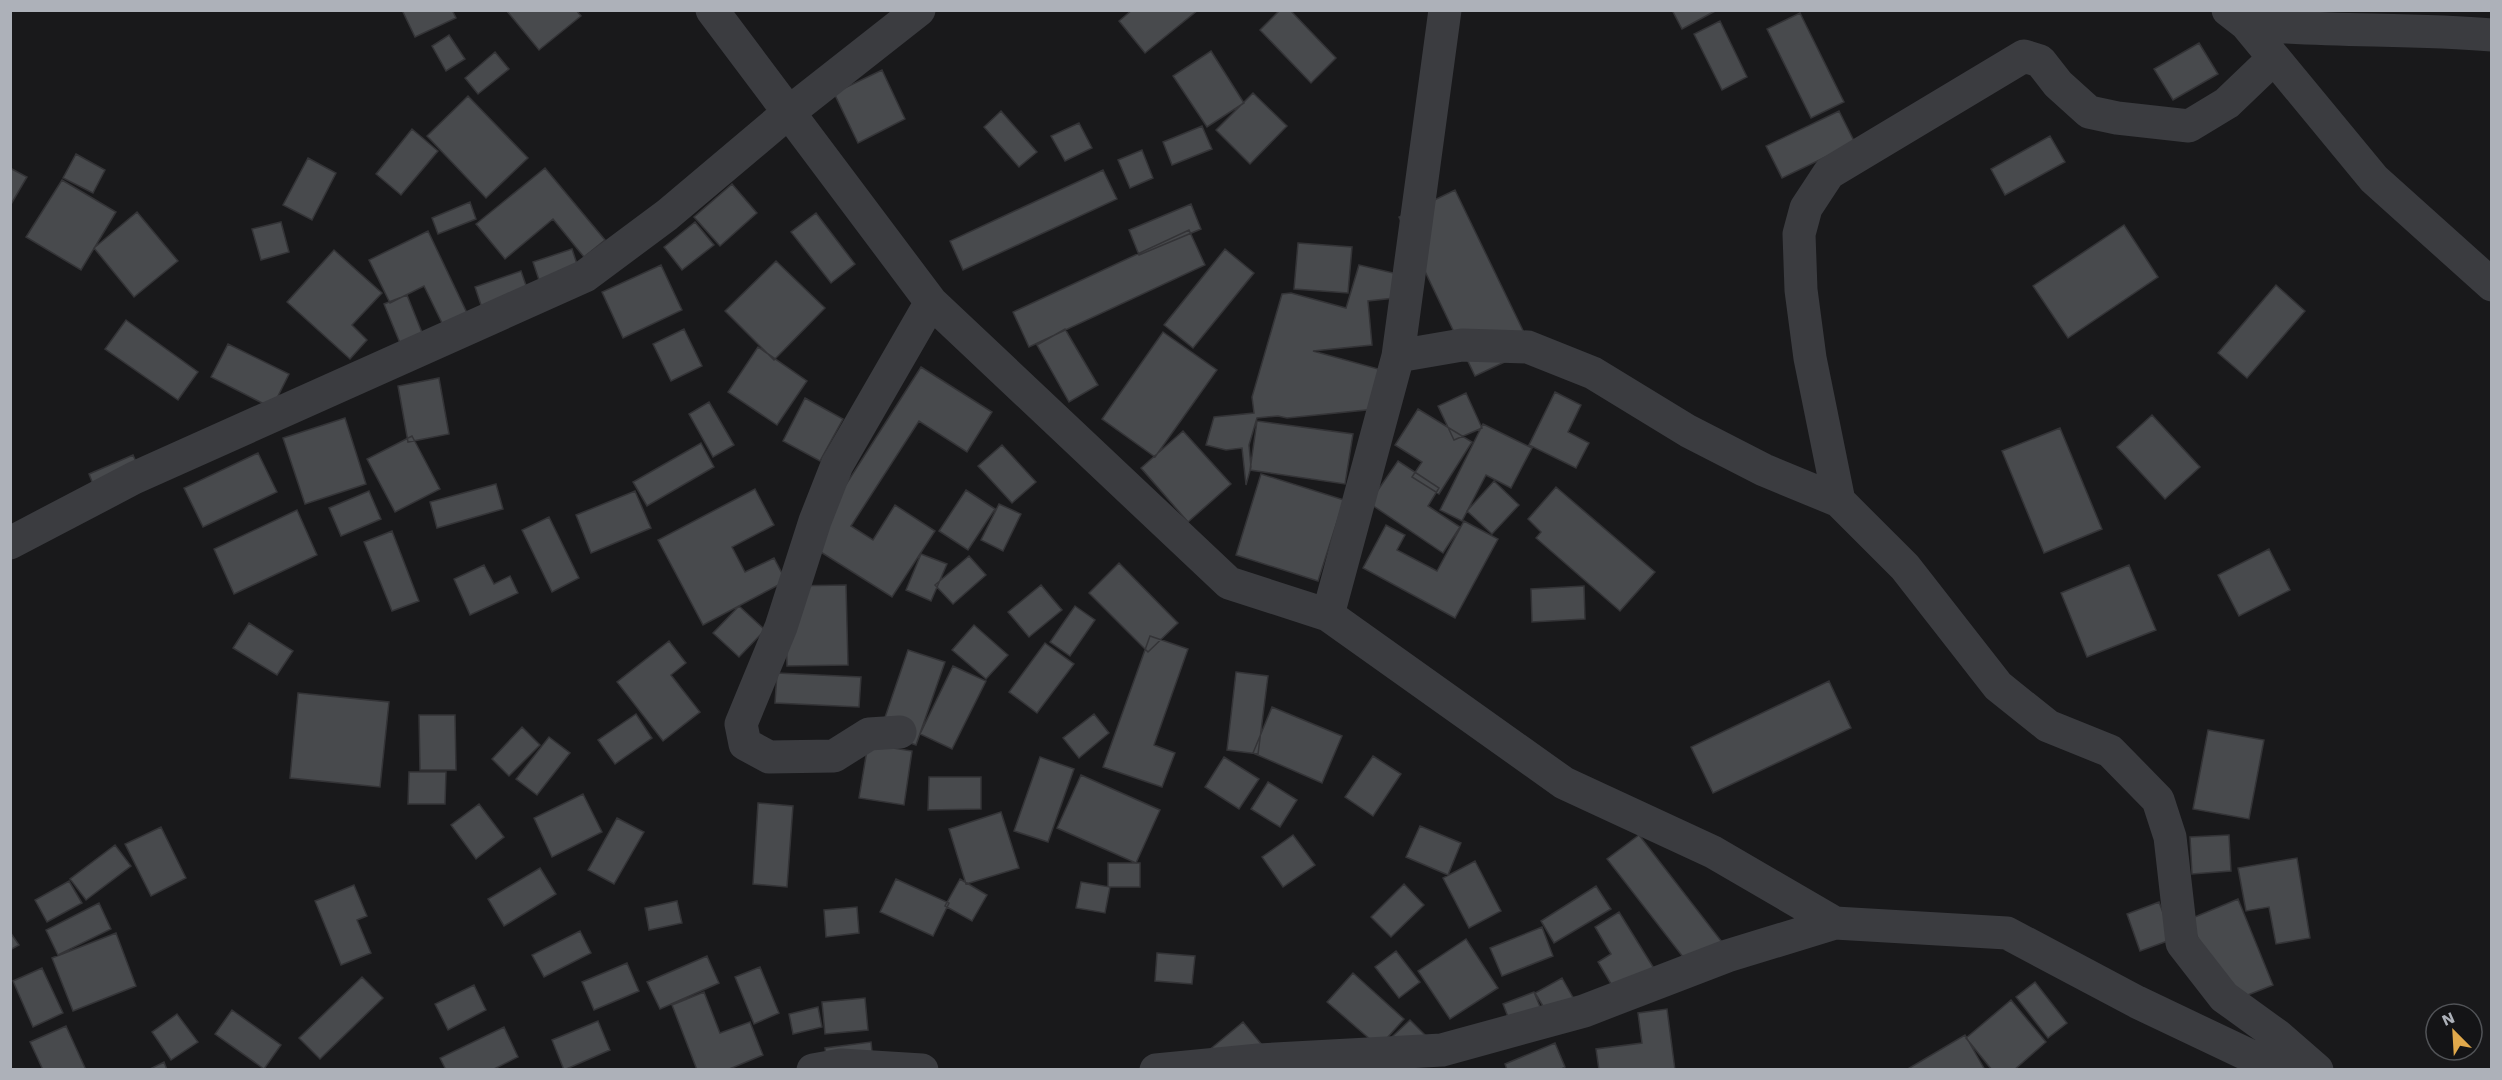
<svg xmlns="http://www.w3.org/2000/svg" width="2502" height="1080" font-family="'Work Sans',sans-serif">
<style>
.building{fill:#484a4d;stroke:#343437;stroke-width:1.5}
.lines{fill:none;stroke-linecap:round;stroke-linejoin:round}
.minor{stroke:#3b3c40;stroke-width:33}
</style>
<rect width="100%" height="100%" fill="#19191b"/>
<path class="building" d="M 402,10 L 452,10 L 456,18 L 415,37 Z
M 506,10 L 576,10 L 581,16 L 539,50 Z
M 1132,10 L 1198,10 L 1145,53 L 1119,21 Z
M 1280,10 L 1290,10 L 1336,58 L 1311,83 L 1260,30 Z
M 1672,10 L 1717,10 L 1682,29 Z
M 1800,13 L 1844,102 L 1811,118 L 1767,29 Z
M 1720,21 L 1747,77 L 1722,90 L 1694,34 Z
M 449,35 L 465,59 L 446,71 L 432,46 Z
M 2199,43 L 2218,74 L 2173,100 L 2154,69 Z
M 1211,51 L 1244,103 L 1207,127 L 1173,76 Z
M 495,52 L 509,69 L 478,94 L 465,78 Z
M 882,70 L 905,119 L 858,143 L 834,93 Z
M 1253,93 L 1287,126 L 1250,164 L 1216,130 Z
M 468,96 L 528,158 L 486,198 L 427,136 Z
M 1001,111 L 1037,152 L 1019,167 L 984,127 Z
M 1839,111 L 1855,143 L 1782,178 L 1766,146 Z
M 1079,123 L 1092,148 L 1065,161 L 1051,136 Z
M 1202,126 L 1212,149 L 1172,165 L 1163,142 Z
M 412,129 L 438,151 L 401,195 L 376,174 Z
M 2050,136 L 2065,162 L 2005,195 L 1991,169 Z
M 1142,150 L 1153,178 L 1130,188 L 1118,160 Z
M 76,154 L 105,170 L 93,193 L 63,178 Z
M 308,158 L 336,173 L 312,220 L 283,205 Z
M 10,168 L 27,177 L 10,206 Z
M 545,168 L 605,240 L 584,257 L 553,219 L 505,259 L 476,224 Z
M 1103,170 L 1117,199 L 963,270 L 950,241 Z
M 62,180 L 116,212 L 81,270 L 26,237 Z
M 732,184 L 757,213 L 720,246 L 694,217 Z
M 1455,190 L 1532,349 L 1475,376 L 1399,217 Z
M 470,202 L 476,219 L 438,234 L 432,218 Z
M 1191,204 L 1201,229 L 1139,255 L 1129,230 Z
M 137,212 L 178,261 L 134,297 L 94,248 Z
M 816,213 L 855,264 L 831,283 L 791,232 Z
M 281,222 L 289,252 L 261,260 L 252,229 Z
M 695,222 L 714,245 L 682,270 L 664,247 Z
M 2124,225 L 2158,277 L 2068,338 L 2033,286 Z
M 1189,230 L 1205,265 L 1029,347 L 1013,312 Z
M 428,231 L 467,313 L 443,325 L 424,286 L 390,303 L 369,260 Z
M 1298,243 L 1352,247 L 1348,293 L 1294,289 Z
M 572,249 L 579,270 L 540,283 L 533,262 Z
M 1225,249 L 1254,273 L 1193,348 L 1164,325 Z
M 334,250 L 382,293 L 352,325 L 367,340 L 350,359 L 287,302 Z
M 776,261 L 825,308 L 774,360 L 725,311 Z
M 661,265 L 682,310 L 623,338 L 602,292 Z
M 1359,265 L 1402,275 L 1395,298 L 1368,301 L 1372,345 L 1313,351 L 1382,370 L 1386,408 L 1287,418 L 1278,416 L 1257,418 L 1249,445 L 1251,467 L 1246,485 L 1242,448 L 1226,450 L 1206,445 L 1214,417 L 1254,413 L 1252,397 L 1282,294 L 1291,293 L 1346,308 Z
M 521,271 L 529,294 L 483,311 L 475,287 Z
M 2276,285 L 2305,311 L 2247,378 L 2218,353 Z
M 407,295 L 423,335 L 400,343 L 384,304 Z
M 126,320 L 198,372 L 178,400 L 105,349 Z
M 684,329 L 702,366 L 671,381 L 653,344 Z
M 1065,329 L 1098,385 L 1069,402 L 1037,345 Z
M 1163,332 L 1217,370 L 1155,457 L 1102,419 Z
M 228,344 L 289,374 L 272,408 L 211,377 Z
M 758,347 L 807,381 L 777,425 L 728,392 Z
M 921,367 L 992,412 L 967,452 L 919,421 L 851,526 L 873,540 L 895,505 L 935,531 L 892,597 L 808,544 Z
M 439,378 L 449,434 L 408,442 L 398,386 Z
M 1555,392 L 1581,405 L 1568,432 L 1589,443 L 1576,468 L 1529,445 Z
M 1466,393 L 1482,428 L 1454,440 L 1438,406 Z
M 805,398 L 843,419 L 820,461 L 783,441 Z
M 709,402 L 734,445 L 713,457 L 689,414 Z
M 1418,409 L 1472,442 L 1439,494 L 1412,477 L 1422,462 L 1395,445 Z
M 2152,415 L 2200,467 L 2165,499 L 2117,447 Z
M 345,418 L 366,484 L 305,504 L 283,438 Z
M 1257,421 L 1353,434 L 1345,484 L 1250,470 Z
M 1483,424 L 1532,448 L 1511,488 L 1486,475 L 1462,521 L 1440,510 Z
M 2060,428 L 2102,529 L 2044,553 L 2002,451 Z
M 1183,431 L 1231,484 L 1188,522 L 1141,468 Z
M 412,436 L 440,489 L 395,512 L 367,459 Z
M 701,443 L 714,467 L 647,506 L 633,482 Z
M 1002,445 L 1036,482 L 1012,503 L 978,466 Z
M 258,453 L 277,492 L 203,527 L 184,488 Z
M 133,455 L 145,482 L 99,500 L 89,474 Z
M 1398,461 L 1439,488 L 1428,506 L 1460,527 L 1443,553 L 1369,503 Z
M 1261,474 L 1344,500 L 1318,581 L 1236,555 Z
M 1494,481 L 1519,505 L 1492,534 L 1467,511 Z
M 496,484 L 503,509 L 437,528 L 430,502 Z
M 1556,487 L 1655,572 L 1620,611 L 1536,538 L 1541,532 L 1528,519 Z
M 755,489 L 774,525 L 732,547 L 745,572 L 774,558 L 786,581 L 703,625 L 658,540 Z
M 966,490 L 995,509 L 968,550 L 939,531 Z
M 369,491 L 381,519 L 341,536 L 329,508 Z
M 635,491 L 651,528 L 591,553 L 576,515 Z
M 999,504 L 1021,514 L 1003,551 L 981,540 Z
M 297,510 L 317,555 L 234,594 L 214,549 Z
M 549,517 L 579,578 L 552,592 L 522,530 Z
M 1464,521 L 1498,539 L 1455,618 L 1363,568 L 1386,525 L 1405,535 L 1397,550 L 1437,571 Z
M 392,531 L 419,601 L 392,611 L 364,542 Z
M 2269,549 L 2290,590 L 2239,616 L 2218,575 Z
M 921,554 L 947,564 L 931,601 L 906,590 Z
M 969,556 L 986,575 L 953,604 L 935,585 Z
M 1119,563 L 1178,623 L 1148,652 L 1089,593 Z
M 484,565 L 494,584 L 510,576 L 518,593 L 470,615 L 454,579 Z
M 2129,565 L 2156,630 L 2087,657 L 2061,593 Z
M 846,585 L 848,665 L 787,666 L 785,586 Z
M 1041,585 L 1062,610 L 1029,637 L 1008,612 Z
M 1584,586 L 1585,619 L 1532,622 L 1531,589 Z
M 739,606 L 765,630 L 739,657 L 713,633 Z
M 1075,606 L 1095,620 L 1070,656 L 1050,642 Z
M 249,623 L 293,651 L 277,675 L 233,648 Z
M 974,625 L 1008,655 L 986,679 L 952,650 Z
M 1150,636 L 1188,649 L 1154,745 L 1175,753 L 1162,787 L 1103,767 Z
M 669,641 L 686,663 L 671,675 L 700,712 L 663,741 L 617,682 Z
M 1045,643 L 1074,664 L 1037,713 L 1009,692 Z
M 908,650 L 945,662 L 916,745 L 880,732 Z
M 953,666 L 986,681 L 952,749 L 920,734 Z
M 1236,672 L 1268,676 L 1258,754 L 1227,750 Z
M 777,673 L 861,677 L 859,707 L 775,703 Z
M 1829,681 L 1851,728 L 1713,793 L 1691,747 Z
M 298,693 L 389,702 L 380,787 L 290,778 Z
M 1272,707 L 1342,736 L 1322,783 L 1253,753 Z
M 636,714 L 652,738 L 615,764 L 598,740 Z
M 1094,714 L 1109,733 L 1079,758 L 1063,738 Z
M 419,715 L 455,715 L 456,770 L 420,770 Z
M 522,727 L 540,745 L 509,776 L 492,759 Z
M 2208,730 L 2264,740 L 2249,819 L 2193,809 Z
M 549,737 L 570,753 L 537,795 L 516,779 Z
M 868,744 L 912,751 L 904,805 L 859,798 Z
M 1373,756 L 1401,774 L 1373,816 L 1345,797 Z
M 1040,757 L 1074,769 L 1048,842 L 1014,831 Z
M 1224,757 L 1259,779 L 1239,809 L 1205,787 Z
M 409,772 L 446,772 L 445,804 L 408,804 Z
M 1081,775 L 1160,810 L 1136,863 L 1057,828 Z
M 929,777 L 981,777 L 981,809 L 928,810 Z
M 1268,782 L 1297,800 L 1280,827 L 1251,809 Z
M 583,794 L 602,832 L 552,857 L 534,818 Z
M 758,803 L 793,806 L 787,887 L 753,884 Z
M 479,804 L 504,837 L 476,859 L 451,825 Z
M 1001,812 L 1019,868 L 966,884 L 949,829 Z
M 617,818 L 644,832 L 614,884 L 588,870 Z
M 1420,826 L 1461,843 L 1448,875 L 1406,857 Z
M 161,827 L 186,878 L 151,896 L 125,844 Z
M 1293,835 L 1315,865 L 1283,887 L 1262,857 Z
M 1639,835 L 1722,942 L 1690,966 L 1607,859 Z
M 2229,835 L 2231,871 L 2192,874 L 2190,837 Z
M 115,845 L 131,866 L 86,900 L 70,879 Z
M 2297,858 L 2310,938 L 2276,944 L 2269,907 L 2246,911 L 2238,868 Z
M 1475,861 L 1501,911 L 1469,928 L 1443,878 Z
M 1108,863 L 1140,863 L 1140,887 L 1108,887 Z
M 540,868 L 556,894 L 504,926 L 488,899 Z
M 896,879 L 949,903 L 933,936 L 880,912 Z
M 960,879 L 987,895 L 972,921 L 945,906 Z
M 69,881 L 82,903 L 47,922 L 35,900 Z
M 1081,882 L 1110,887 L 1105,913 L 1076,908 Z
M 1404,884 L 1424,905 L 1391,937 L 1371,917 Z
M 354,885 L 367,916 L 357,920 L 371,953 L 341,965 L 315,901 Z
M 1596,886 L 1611,909 L 1554,943 L 1541,921 Z
M 2238,899 L 2273,985 L 2225,1004 L 2190,919 Z
M 677,901 L 682,923 L 649,930 L 645,908 Z
M 2159,902 L 2173,939 L 2140,951 L 2127,914 Z
M 99,903 L 111,929 L 58,955 L 46,930 Z
M 857,907 L 859,933 L 826,937 L 824,910 Z
M 1619,912 L 1655,970 L 1617,994 L 1598,962 L 1611,954 L 1595,927 Z
M 1542,927 L 1553,956 L 1502,976 L 1490,948 Z
M 580,931 L 591,953 L 544,977 L 532,955 Z
M 10,932 L 19,945 L 10,950 Z
M 116,933 L 136,986 L 73,1011 L 52,958 Z
M 1466,939 L 1498,988 L 1450,1019 L 1418,971 Z
M 1396,951 L 1420,982 L 1399,998 L 1375,967 Z
M 1157,953 L 1195,956 L 1192,984 L 1155,981 Z
M 707,956 L 719,983 L 660,1009 L 647,982 Z
M 627,963 L 639,991 L 594,1010 L 582,982 Z
M 760,967 L 779,1013 L 754,1024 L 735,977 Z
M 42,968 L 63,1013 L 33,1027 L 13,981 Z
M 1353,973 L 1404,1019 L 1379,1047 L 1327,1002 Z
M 362,977 L 383,998 L 320,1059 L 299,1038 Z
M 1562,978 L 1575,1001 L 1549,1016 L 1535,993 Z
M 2035,982 L 2067,1023 L 2048,1038 L 2016,997 Z
M 474,985 L 486,1010 L 448,1030 L 435,1004 Z
M 704,992 L 720,1033 L 750,1022 L 763,1055 L 727,1070 L 697,1070 L 672,1005 Z
M 1534,992 L 1543,1014 L 1512,1027 L 1503,1004 Z
M 865,998 L 868,1030 L 825,1034 L 822,1002 Z
M 2011,1000 L 2046,1042 L 2014,1070 L 1992,1070 L 1966,1038 Z
M 818,1007 L 822,1027 L 793,1034 L 789,1014 Z
M 1667,1009 L 1675,1070 L 1599,1070 L 1596,1049 L 1642,1043 L 1638,1013 Z
M 232,1010 L 281,1045 L 264,1069 L 215,1034 Z
M 177,1014 L 198,1042 L 171,1060 L 152,1032 Z
M 1410,1020 L 1429,1039 L 1397,1069 L 1378,1050 Z
M 598,1021 L 610,1050 L 564,1070 L 552,1040 Z
M 1243,1022 L 1283,1070 L 1185,1070 Z
M 66,1026 L 86,1070 L 43,1070 L 30,1042 Z
M 504,1027 L 518,1057 L 492,1070 L 446,1070 L 440,1058 Z
M 1965,1035 L 1985,1070 L 1906,1070 Z
M 871,1042 L 874,1070 L 828,1070 L 825,1048 Z
M 1555,1043 L 1565,1067 L 1560,1070 L 1507,1070 L 1505,1064 Z
M 164,1062 L 167,1070 L 148,1070 Z"/>
<g class="lines">
<path class="minor" d="M 712,10 L 931,302 L 1229,583 L 1328,615 L 1564,783 L 1713,852 L 1835,923
M 2228,10 L 2246,24 L 2374,179 L 2492,285
M 2246,24 C 2327,32 2410,28 2492,35
M 1398,356 L 1462,345 L 1528,347 L 1593,373 L 1688,431 L 1764,470 L 1839,501 L 1905,567 L 1998,686 L 2048,726 L 2110,751 L 2158,800 L 2170,837 L 2182,943 L 2224,997 L 2278,1036 L 2317,1070
M 1839,501 L 1810,358 L 1801,290 L 1799,234 L 1806,208 L 1829,173 L 2024,56 L 2040,61 L 2058,84 L 2089,112 L 2117,118 L 2189,126 L 2227,103 L 2274,58
M 10,543 L 134,478 L 585,276 L 667,215 L 788,113 L 919,10
M 1328,615 L 1398,356 L 1445,10
M 900,732 L 869,734 L 834,756 L 769,757 L 745,744 L 741,724 L 781,627 L 815,521 L 837,465 L 931,302
M 813,1070 L 841,1065 L 922,1070
M 1156,1070 L 1259,1060 L 1442,1050 L 1584,1011 L 1727,956 L 1835,923 L 2007,933 L 2137,1002 L 2280,1070"/>
</g>
<rect width="2502" height="1080" fill="none" stroke="#adb1b9" stroke-width="24"/>
<g transform="translate(2454 1032) rotate(336)"><circle r="28" fill="#141416" stroke="#515357" stroke-width="1.5"/>
<path d="M0-4.5L10 22L0 15L-10 22Z" fill="#e1a94b"/>
<text y="-9" font-size="16" font-weight="bold" text-anchor="middle" fill="#adb1b9">N</text>
</g>
</svg>
